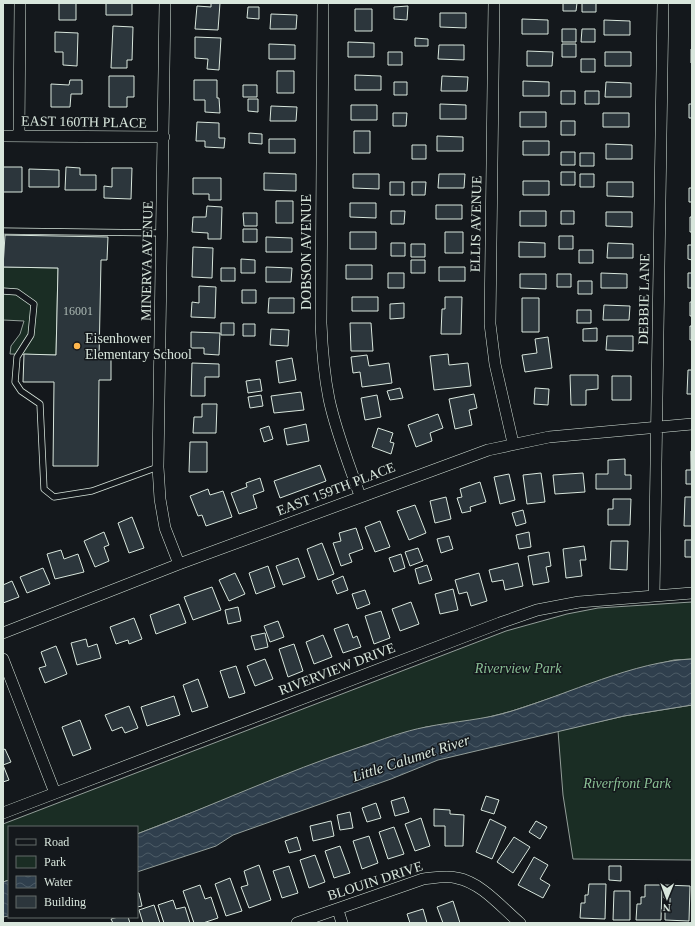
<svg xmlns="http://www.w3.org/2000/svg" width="695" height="926" font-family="'Times New Roman',serif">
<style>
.green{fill:#1a2d24;stroke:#939e99}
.water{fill:url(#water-waves);stroke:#939e99}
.building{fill:#2c363c;stroke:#d8e6dc}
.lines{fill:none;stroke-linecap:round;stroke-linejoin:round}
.lane-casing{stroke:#d8e6dc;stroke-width:7}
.street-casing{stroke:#d8e6dc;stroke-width:12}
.lane{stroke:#14181c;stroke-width:5.5}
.street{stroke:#14181c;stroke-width:11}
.poi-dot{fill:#ffb74d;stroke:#14181c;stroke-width:1.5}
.labels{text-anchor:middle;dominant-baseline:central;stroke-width:3;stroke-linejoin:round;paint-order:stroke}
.number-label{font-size:12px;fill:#adbab4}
.street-label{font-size:14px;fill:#d8e6dc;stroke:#14181c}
.poi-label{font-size:14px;fill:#d8e6dc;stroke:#14181c;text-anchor:start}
.park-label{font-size:14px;font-style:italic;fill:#8ac095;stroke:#14181c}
.water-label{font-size:15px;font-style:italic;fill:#d8e6dc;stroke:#14181c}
</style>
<defs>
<pattern id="water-waves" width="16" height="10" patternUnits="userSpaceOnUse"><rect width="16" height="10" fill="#2f3f4d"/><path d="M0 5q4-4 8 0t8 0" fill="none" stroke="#4c5b66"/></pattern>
</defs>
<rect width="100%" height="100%" fill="#14181c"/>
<path class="green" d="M 3,267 L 58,268 L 56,355 L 10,354 L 11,346 L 20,334 L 24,321 L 3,320 Z
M 692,602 L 692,659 L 674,660 L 641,668 L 512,711 L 478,720 L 426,727 L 358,748 L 137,834 L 137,827 L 9,827 L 9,880 L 3,882 L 3,824 L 506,631 L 567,614 L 598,608 Z
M 692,705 L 692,860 L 573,859 L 563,795 L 558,731 L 624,716 Z"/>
<path class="water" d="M 692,659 L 692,705 L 624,716 L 438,760 L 391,779 L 233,835 L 216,846 L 137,872 L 137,834 C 212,806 284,772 360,747 C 381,740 404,731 426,727 C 455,721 484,720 512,711 C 568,694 635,661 692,659 Z
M 9,880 L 9,916 L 3,917 L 3,882 Z"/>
<path class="building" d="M 59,3 L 76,3 L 76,20 L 59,20 Z
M 106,3 L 132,3 L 132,15 L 106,15 Z
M 211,3 L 220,3 L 218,30 L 195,29 L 197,6 L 211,7 Z
M 563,3 L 577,3 L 576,11 L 563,11 Z
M 582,3 L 596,3 L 596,12 L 582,12 Z
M 408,6 L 407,20 L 394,19 L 394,7 Z
M 248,7 L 259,7 L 259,19 L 247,18 Z
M 355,9 L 372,9 L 372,31 L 355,31 Z
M 440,13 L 466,13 L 466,28 L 440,27 Z
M 271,14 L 297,15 L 296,29 L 270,29 Z
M 522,19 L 548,20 L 548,34 L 522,34 Z
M 604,20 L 630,21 L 630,35 L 604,35 Z
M 113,26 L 133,27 L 132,60 L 127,60 L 127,68 L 111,68 Z
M 562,29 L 576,29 L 576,42 L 562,42 Z
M 582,29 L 595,29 L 595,42 L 581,42 Z
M 55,32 L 78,33 L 77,66 L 63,65 L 63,52 L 55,52 Z
M 195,37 L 221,38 L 219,70 L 207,69 L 208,59 L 195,58 Z
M 415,38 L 428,39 L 428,46 L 415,46 Z
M 348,42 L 374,43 L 374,57 L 348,57 Z
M 269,44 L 295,45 L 295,59 L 269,59 Z
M 562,44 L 576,44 L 576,57 L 562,57 Z
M 439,45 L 464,45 L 464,60 L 438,59 Z
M 691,49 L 692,49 L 692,63 L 691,63 Z
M 527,51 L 553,52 L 552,66 L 527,66 Z
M 388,52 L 402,52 L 402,65 L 388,65 Z
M 605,52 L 631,52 L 631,66 L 605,66 Z
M 581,59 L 595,59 L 595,72 L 581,72 Z
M 277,71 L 294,71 L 294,93 L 277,93 Z
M 355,75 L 381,76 L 381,90 L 355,90 Z
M 109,76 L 134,76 L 134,97 L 127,97 L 127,107 L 109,107 Z
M 442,76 L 468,77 L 467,91 L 441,91 Z
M 70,80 L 82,80 L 82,94 L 71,94 L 70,107 L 51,107 L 51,84 L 69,85 Z
M 194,80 L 217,80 L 217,98 L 219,98 L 220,113 L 205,112 L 205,100 L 194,100 Z
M 523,81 L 549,82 L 549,96 L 523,96 Z
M 394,82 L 407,82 L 407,95 L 394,95 Z
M 606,82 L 631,83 L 631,97 L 605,97 Z
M 243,85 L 257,85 L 257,97 L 243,97 Z
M 561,91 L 575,91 L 575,104 L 561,104 Z
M 585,91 L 599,91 L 599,104 L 585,104 Z
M 248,99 L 258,99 L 258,112 L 248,111 Z
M 440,104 L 466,105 L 466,119 L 440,119 Z
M 689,104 L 692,104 L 692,118 L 689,118 Z
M 351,105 L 377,105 L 377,120 L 351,120 Z
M 271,106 L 297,107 L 296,121 L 270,121 Z
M 520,112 L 546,112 L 546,127 L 520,127 Z
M 393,113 L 407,113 L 406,126 L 393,126 Z
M 603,113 L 629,113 L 629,127 L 603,127 Z
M 561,121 L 575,121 L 575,135 L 561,135 Z
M 197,122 L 219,123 L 219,138 L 225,138 L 224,148 L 205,147 L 205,141 L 196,141 Z
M 354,131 L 370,131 L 370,153 L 354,153 Z
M 249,133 L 262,134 L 262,144 L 249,143 Z
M 437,136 L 463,137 L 463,151 L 437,151 Z
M 269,139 L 295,139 L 295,153 L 269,153 Z
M 523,141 L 549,141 L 549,155 L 523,155 Z
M 606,144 L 632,145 L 632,159 L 606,159 Z
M 412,145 L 426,145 L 426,159 L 412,159 Z
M 561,152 L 575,152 L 575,165 L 561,165 Z
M 580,153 L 594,153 L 594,166 L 580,166 Z
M 3,167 L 22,167 L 22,192 L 3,192 Z
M 66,167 L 80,168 L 80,175 L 96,175 L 96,190 L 65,190 Z
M 112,168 L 132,168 L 131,199 L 104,198 L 104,186 L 112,187 Z
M 29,169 L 59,170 L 59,187 L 29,187 Z
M 561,172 L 575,172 L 575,185 L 561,185 Z
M 264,173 L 296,174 L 296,191 L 264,190 Z
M 353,174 L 379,174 L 379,189 L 353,188 Z
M 439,174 L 465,174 L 464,188 L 438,188 Z
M 580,174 L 594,174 L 594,187 L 580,187 Z
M 193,178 L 221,178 L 221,200 L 209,200 L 209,194 L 193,194 Z
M 523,181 L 549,181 L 549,195 L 523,195 Z
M 390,182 L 404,182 L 404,195 L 390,195 Z
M 412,182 L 426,182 L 425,195 L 412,195 Z
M 607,182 L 633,182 L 633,197 L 607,196 Z
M 689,188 L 692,188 L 692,202 L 689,202 Z
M 276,201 L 293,201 L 293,223 L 276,223 Z
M 350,203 L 376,203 L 376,218 L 350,217 Z
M 436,205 L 462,205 L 462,219 L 436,219 Z
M 207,206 L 222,207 L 221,239 L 208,239 L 208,233 L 192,232 L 193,217 L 206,217 Z
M 391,211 L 405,211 L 404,224 L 391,224 Z
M 520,211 L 546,211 L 546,226 L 520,226 Z
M 561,211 L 574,211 L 574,224 L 561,224 Z
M 606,212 L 632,212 L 632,227 L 606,226 Z
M 243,213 L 257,213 L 257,226 L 244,226 Z
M 690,217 L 692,217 L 692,232 L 690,232 Z
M 243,229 L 257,229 L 257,242 L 243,242 Z
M 350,232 L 376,232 L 376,249 L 350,249 Z
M 445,232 L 463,232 L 463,253 L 445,253 Z
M 5,235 L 108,237 L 107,260 L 101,260 L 99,359 L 111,359 L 111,380 L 99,380 L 98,466 L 53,466 L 54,382 L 23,382 L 24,354 L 56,355 L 58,268 L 3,267 Z
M 559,236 L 573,236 L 573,249 L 559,249 Z
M 266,237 L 292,238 L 292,252 L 266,252 Z
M 519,242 L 545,243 L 545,257 L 519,257 Z
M 391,243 L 405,243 L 405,256 L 391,256 Z
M 608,243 L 633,244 L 633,258 L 607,258 Z
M 411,244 L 425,244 L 425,257 L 411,257 Z
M 688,245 L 692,245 L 692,260 L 688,259 Z
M 193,247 L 213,248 L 212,278 L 192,277 Z
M 579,250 L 593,250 L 593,263 L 579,263 Z
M 241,259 L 255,260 L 255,273 L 241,273 Z
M 411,260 L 425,260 L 425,273 L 411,273 Z
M 346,265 L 372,265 L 372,279 L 346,279 Z
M 266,267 L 292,268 L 291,282 L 266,282 Z
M 439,267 L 465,267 L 465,281 L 439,281 Z
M 221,268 L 235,268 L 235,281 L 221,281 Z
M 388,273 L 404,273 L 404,288 L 388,288 Z
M 601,273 L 627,274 L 627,288 L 601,288 Z
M 688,273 L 692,273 L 692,288 L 688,288 Z
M 520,274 L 546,274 L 546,289 L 520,288 Z
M 557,274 L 571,274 L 571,287 L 557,287 Z
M 578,281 L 592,281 L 592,294 L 578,294 Z
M 199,286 L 216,287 L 215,318 L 191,317 L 192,302 L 199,303 Z
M 242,290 L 256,290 L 256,303 L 242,303 Z
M 352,297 L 378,297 L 378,311 L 352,311 Z
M 445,297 L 462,297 L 461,334 L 441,334 L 442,309 L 445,309 Z
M 269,298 L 294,298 L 294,313 L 268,313 Z
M 522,298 L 539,298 L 539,332 L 522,332 Z
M 690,302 L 692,302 L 692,316 L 690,316 Z
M 404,303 L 404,318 L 390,319 L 390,304 Z
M 604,305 L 630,306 L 629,320 L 603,320 Z
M 577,310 L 591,310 L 591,323 L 577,323 Z
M 221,323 L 234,323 L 234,335 L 221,335 Z
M 350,323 L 371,323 L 373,351 L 351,351 Z
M 243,324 L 255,324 L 255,336 L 243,336 Z
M 690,326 L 692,326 L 692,340 L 690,340 Z
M 597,328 L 597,341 L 583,341 L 583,329 Z
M 271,329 L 289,330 L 288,346 L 270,345 Z
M 191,332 L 220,333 L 219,355 L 204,354 L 204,348 L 191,348 Z
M 607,336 L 633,336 L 633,351 L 606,350 Z
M 548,337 L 552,368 L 525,372 L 522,355 L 537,353 L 535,339 Z
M 448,354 L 449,365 L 468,363 L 471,386 L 434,390 L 430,356 Z
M 367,355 L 369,366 L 389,363 L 392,383 L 362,387 L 360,372 L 353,373 L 351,357 Z
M 292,358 L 296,380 L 279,383 L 276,361 Z
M 192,363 L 219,364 L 219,377 L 205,377 L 205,396 L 191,396 Z
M 688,370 L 692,370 L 692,394 L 687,394 Z
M 570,375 L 598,375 L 598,389 L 586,390 L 586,405 L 571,405 Z
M 612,376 L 631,376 L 631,400 L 612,400 Z
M 260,379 L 262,391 L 248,393 L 246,381 Z
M 400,388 L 403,398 L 390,400 L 387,391 Z
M 535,388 L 549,389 L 548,405 L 534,404 Z
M 301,392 L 304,410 L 274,413 L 271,396 Z
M 474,394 L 477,408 L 469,410 L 472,425 L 455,429 L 449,399 Z
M 261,395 L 263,406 L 250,408 L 248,397 Z
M 377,395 L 381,417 L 365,420 L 361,398 Z
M 202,404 L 217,404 L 216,433 L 193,433 L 194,417 L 202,417 Z
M 438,414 L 443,428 L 430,433 L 432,441 L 416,447 L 408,425 Z
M 306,424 L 309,441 L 287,445 L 284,429 Z
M 269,426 L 273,439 L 264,442 L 260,429 Z
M 378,428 L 393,433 L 390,442 L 394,443 L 391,454 L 372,447 Z
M 190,442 L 207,442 L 207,472 L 189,472 Z
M 691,451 L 692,484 L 686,484 L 686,470 L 691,470 Z
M 625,459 L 625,475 L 631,475 L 631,489 L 596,489 L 596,474 L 608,474 L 608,460 Z
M 320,465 L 326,481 L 280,498 L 274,481 Z
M 541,473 L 545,502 L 527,504 L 523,475 Z
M 583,473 L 585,492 L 555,494 L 553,475 Z
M 509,474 L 515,500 L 500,504 L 494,477 Z
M 260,478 L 264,491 L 253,495 L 257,508 L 239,514 L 231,493 L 247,487 L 246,483 Z
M 480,482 L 486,502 L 470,507 L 471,511 L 462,513 L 457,498 L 462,497 L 460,489 Z
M 208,489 L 210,495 L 223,491 L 232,517 L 206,526 L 202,515 L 198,516 L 190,496 Z
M 446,497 L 451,519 L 435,523 L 430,501 Z
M 685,497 L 692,497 L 692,526 L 684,526 Z
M 613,499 L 631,499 L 630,525 L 608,525 L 608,509 L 613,509 Z
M 415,505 L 426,533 L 409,540 L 397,511 Z
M 523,510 L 526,523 L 516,526 L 512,513 Z
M 132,517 L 144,548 L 129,553 L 118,523 Z
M 380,521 L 390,547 L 375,552 L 365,527 Z
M 356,528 L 363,549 L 349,554 L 352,562 L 341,566 L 333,543 L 341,541 L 339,533 Z
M 104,532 L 109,545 L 104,547 L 109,561 L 95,567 L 84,541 Z
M 529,532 L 531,547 L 519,549 L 516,535 Z
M 449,536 L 453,549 L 441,553 L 437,539 Z
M 685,540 L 692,540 L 692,557 L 685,557 Z
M 611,541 L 628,541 L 627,570 L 610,569 Z
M 322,543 L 334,574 L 318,580 L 307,549 Z
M 584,546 L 586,560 L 580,560 L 582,576 L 566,578 L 563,549 Z
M 418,548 L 423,561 L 410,566 L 405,552 Z
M 61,550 L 64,559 L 78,554 L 84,572 L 55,579 L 47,554 Z
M 549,552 L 551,566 L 546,567 L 549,582 L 533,585 L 528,556 Z
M 401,554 L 405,568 L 394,572 L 389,558 Z
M 298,558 L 305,577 L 283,585 L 276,566 Z
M 518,563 L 523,586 L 505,590 L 503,580 L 492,582 L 489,570 Z
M 427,565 L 432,580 L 419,584 L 415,569 Z
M 268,566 L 275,587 L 256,594 L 249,573 Z
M 43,568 L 50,584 L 27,593 L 20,577 Z
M 235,573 L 245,594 L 229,601 L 219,580 Z
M 479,573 L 487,601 L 471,606 L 467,592 L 459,594 L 455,580 Z
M 343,576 L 348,590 L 337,594 L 332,581 Z
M 12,581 L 19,597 L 3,603 L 3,585 Z
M 212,587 L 221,610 L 193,620 L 184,597 Z
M 453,589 L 458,610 L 440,614 L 435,594 Z
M 365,590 L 370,604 L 357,609 L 352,594 Z
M 411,602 L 419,624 L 400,631 L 392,609 Z
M 179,604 L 186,623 L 156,634 L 150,615 Z
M 238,607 L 241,621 L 228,624 L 225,610 Z
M 381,611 L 390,638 L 374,644 L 365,616 Z
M 134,618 L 142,639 L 129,644 L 128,640 L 116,644 L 110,627 Z
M 278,621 L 284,637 L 270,642 L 264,626 Z
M 348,624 L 353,638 L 357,636 L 361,647 L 343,653 L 334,629 Z
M 265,633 L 268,647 L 255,650 L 251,636 Z
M 323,635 L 332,657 L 314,664 L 306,642 Z
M 86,639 L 88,647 L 97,644 L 101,658 L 77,665 L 71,643 Z
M 294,644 L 303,671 L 288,677 L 279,649 Z
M 56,646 L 67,674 L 45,683 L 39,668 L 46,666 L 41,652 Z
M 265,659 L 273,679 L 255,686 L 247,666 Z
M 236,666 L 245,693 L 229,698 L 220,671 Z
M 198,679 L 208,707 L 192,712 L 183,685 Z
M 174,696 L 180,715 L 147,726 L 141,707 Z
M 129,706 L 138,728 L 125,733 L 122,727 L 112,731 L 105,715 Z
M 80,720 L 91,749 L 73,756 L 62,727 Z
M 5,749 L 11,762 L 3,765 L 9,780 L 3,782 L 3,750 Z
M 486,796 L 499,800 L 494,814 L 481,810 Z
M 404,797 L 409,812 L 395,816 L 391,801 Z
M 376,803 L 381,818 L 367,822 L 362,808 Z
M 434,809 L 450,810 L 450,814 L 464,815 L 463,846 L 445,846 L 445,826 L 434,826 Z
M 350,812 L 353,828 L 340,830 L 337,815 Z
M 421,818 L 430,846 L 415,851 L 405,824 Z
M 490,819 L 506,827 L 492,859 L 476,852 Z
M 331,821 L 334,836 L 313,841 L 310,826 Z
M 536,821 L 547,827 L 540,839 L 529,832 Z
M 394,827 L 404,854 L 388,859 L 379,832 Z
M 369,836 L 378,863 L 362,869 L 353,841 Z
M 297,837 L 301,850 L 289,853 L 285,841 Z
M 514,837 L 530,847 L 513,873 L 497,862 Z
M 340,846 L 350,873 L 334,878 L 325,851 Z
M 315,855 L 325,882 L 309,888 L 300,860 Z
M 534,857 L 548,865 L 540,879 L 550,885 L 543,898 L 518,885 Z
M 259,865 L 271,900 L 249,908 L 241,887 L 248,885 L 244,871 Z
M 289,866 L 298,893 L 282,898 L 273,871 Z
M 609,866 L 621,866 L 621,881 L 609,880 Z
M 230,878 L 242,911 L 226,916 L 215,884 Z
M 589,884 L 606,884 L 605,919 L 580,918 L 581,903 L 585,903 L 585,895 L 588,895 Z
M 200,885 L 205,899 L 211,897 L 218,918 L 203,923 L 194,923 L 183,891 Z
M 645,885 L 662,885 L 661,920 L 636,920 L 637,904 L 641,904 L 641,897 L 645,897 Z
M 665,885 L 690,886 L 689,921 L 665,920 L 665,905 L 670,905 L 670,898 L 664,898 Z
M 614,891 L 630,891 L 630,920 L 613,920 Z
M 137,893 L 139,893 L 142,906 L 137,907 Z
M 173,900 L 176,909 L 185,907 L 190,923 L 164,923 L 158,905 Z
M 453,901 L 460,923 L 443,923 L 437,907 Z
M 154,905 L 160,923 L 143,923 L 139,910 Z
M 423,909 L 427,923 L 410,923 L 407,914 Z
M 118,917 L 128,917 L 130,923 L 113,923 L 111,919 Z"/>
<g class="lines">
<g class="lane-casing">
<path id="lane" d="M 3,231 L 162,233
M 3,291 L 17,292 L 34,304 L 31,335 L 17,357 L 15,382 L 21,391 L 40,404 L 44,489 L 54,497 L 92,491 L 158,467"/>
</g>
<g class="street-casing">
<path id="street" d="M 165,3 L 158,467 L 160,499 L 165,528 L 179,564
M 323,3 L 321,323 C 322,349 324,374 329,399 C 336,432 349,464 360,496
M 494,3 L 490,324 L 495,364 L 513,443
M 3,136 L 164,137
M 19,136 L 20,3
M 654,596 L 663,3
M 3,633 L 179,564 L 488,450 L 549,437 L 692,424
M 3,659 L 55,793
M 3,813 L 500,623 L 537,610 L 579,602 L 692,593
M 338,910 L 342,923
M 297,923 L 423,879 C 434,878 446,875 457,878 C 482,883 501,907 520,923"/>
</g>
<use href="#lane" class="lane"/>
<use href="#street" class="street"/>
</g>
<circle class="poi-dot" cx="77" cy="346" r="4"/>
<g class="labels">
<g class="number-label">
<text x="78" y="311">16001</text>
</g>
<g class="street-label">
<text transform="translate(84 122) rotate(1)">EAST 160TH PLACE</text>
<text transform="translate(476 224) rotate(-89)">ELLIS AVENUE</text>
<text transform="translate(306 252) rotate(-90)">DOBSON AVENUE</text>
<text transform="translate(147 261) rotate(-89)">MINERVA AVENUE</text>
<text transform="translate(644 299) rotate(-89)">DEBBIE LANE</text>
<text transform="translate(336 489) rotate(-21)">EAST 159TH PLACE</text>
<text transform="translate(337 669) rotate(-21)">RIVERVIEW DRIVE</text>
<text transform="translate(375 881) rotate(-18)">BLOUIN DRIVE</text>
</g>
<g class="poi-label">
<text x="85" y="338">Eisenhower<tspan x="85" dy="16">Elementary School</tspan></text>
</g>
<g class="park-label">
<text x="518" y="668">Riverview Park</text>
<text x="627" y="783">Riverfront Park</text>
</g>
<g class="water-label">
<text transform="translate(411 758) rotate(-18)">Little Calumet River</text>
</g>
</g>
<rect width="695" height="926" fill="none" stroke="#d8e6dc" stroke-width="8"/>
<rect x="8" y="826" width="130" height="92" fill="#14181c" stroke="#626a69"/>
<rect x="16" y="839" width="20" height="6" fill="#14181c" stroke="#626a69"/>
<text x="44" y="846" font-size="12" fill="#d8e6dc">Road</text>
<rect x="16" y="856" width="20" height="12" fill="#1a2d24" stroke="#626a69"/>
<text x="44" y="866" font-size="12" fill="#d8e6dc">Park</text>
<rect x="16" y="876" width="20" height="12" fill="url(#water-waves)" stroke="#626a69"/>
<text x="44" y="886" font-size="12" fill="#d8e6dc">Water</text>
<rect x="16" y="896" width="20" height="12" fill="#2c363c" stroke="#626a69"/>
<text x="44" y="906" font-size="12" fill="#d8e6dc">Building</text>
<g transform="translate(667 898) rotate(181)" stroke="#14181c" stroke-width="3" paint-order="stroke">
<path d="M0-3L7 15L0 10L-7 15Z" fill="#d8e6dc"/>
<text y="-6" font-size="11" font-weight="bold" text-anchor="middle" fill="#d8e6dc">N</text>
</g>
</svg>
